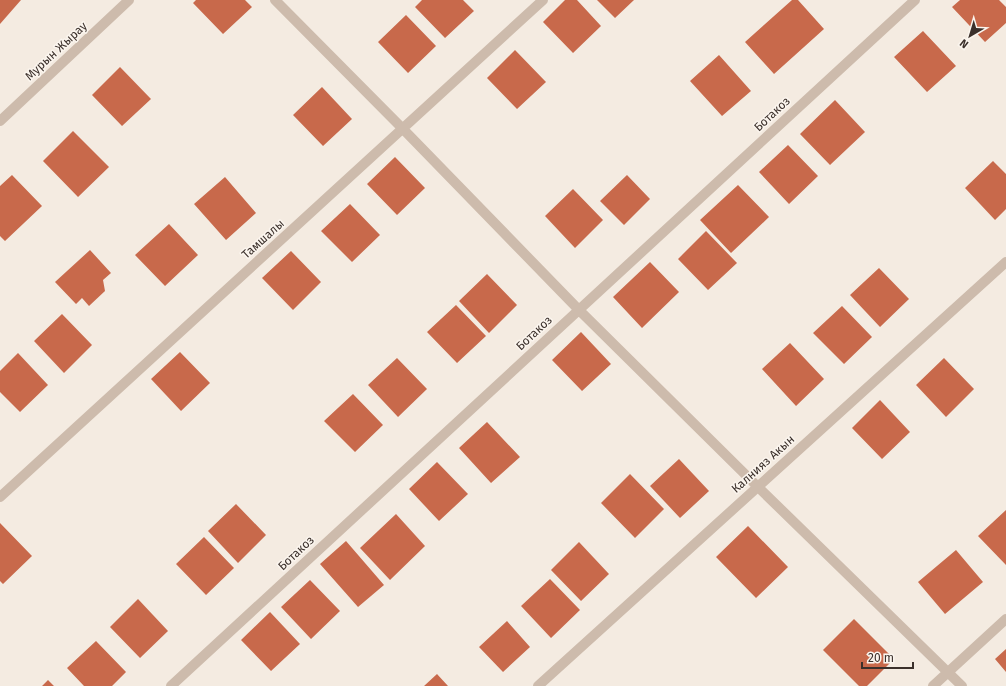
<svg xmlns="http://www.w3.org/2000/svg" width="1006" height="686" font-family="'Fira Sans',sans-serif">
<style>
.building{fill:#c8694b}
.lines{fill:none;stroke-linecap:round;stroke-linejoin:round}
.minor{stroke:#cdbbac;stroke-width:10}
.labels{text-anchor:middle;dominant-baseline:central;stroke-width:3;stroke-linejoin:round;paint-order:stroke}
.street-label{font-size:12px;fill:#3b302b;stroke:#fbf5ee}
</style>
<rect width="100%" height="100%" fill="#f4ebe1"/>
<path class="building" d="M 0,0 L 21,0 L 0,24 Z
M 196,0 L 245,0 L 252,7 L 223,34 L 193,3 Z
M 422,0 L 463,0 L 474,11 L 445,38 L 415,7 Z
M 565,0 L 577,0 L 601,26 L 573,53 L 543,22 Z
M 597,0 L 634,0 L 615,18 Z
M 792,0 L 798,0 L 824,29 L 774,74 L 745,42 Z
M 960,0 L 999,0 L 1006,7 L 1006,23 L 985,42 L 952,7 Z
M 406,15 L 436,46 L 408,73 L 378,42 Z
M 923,31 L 956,66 L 927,92 L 894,57 Z
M 515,50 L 546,82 L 517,109 L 487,78 Z
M 719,55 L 751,91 L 722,116 L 690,81 Z
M 120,67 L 151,99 L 122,126 L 92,95 Z
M 322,87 L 352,119 L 323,146 L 293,115 Z
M 835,100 L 865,132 L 830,165 L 800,134 Z
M 73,131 L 109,167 L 78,197 L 43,161 Z
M 788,145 L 818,176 L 789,204 L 759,172 Z
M 395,157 L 425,188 L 397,215 L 367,184 Z
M 993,161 L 1006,174 L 1006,209 L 995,220 L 965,188 Z
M 12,175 L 42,206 L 5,241 L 0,236 L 0,186 Z
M 627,175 L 650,199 L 624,225 L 600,201 Z
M 225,177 L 256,213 L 226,240 L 194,204 Z
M 738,185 L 769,217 L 731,253 L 700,220 Z
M 573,189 L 603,220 L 575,248 L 545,216 Z
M 350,204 L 380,235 L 352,262 L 321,231 Z
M 169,224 L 198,255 L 165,286 L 135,255 Z
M 706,231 L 737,263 L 708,290 L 678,259 Z
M 90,250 L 111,273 L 103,280 L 105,291 L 89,306 L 82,298 L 76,304 L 55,282 Z
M 291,251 L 321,282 L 293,310 L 262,278 Z
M 650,262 L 679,292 L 642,328 L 613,297 Z
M 879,268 L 909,299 L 880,327 L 850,295 Z
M 487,274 L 517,305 L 489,333 L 459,301 Z
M 456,305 L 486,336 L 457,363 L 427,332 Z
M 842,306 L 872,337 L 844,364 L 813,333 Z
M 62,314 L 92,345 L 64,373 L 34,341 Z
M 581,332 L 611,364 L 582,391 L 552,360 Z
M 790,343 L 824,379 L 796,406 L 762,369 Z
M 180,352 L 210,383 L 181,411 L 151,379 Z
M 18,353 L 48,385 L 20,412 L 0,392 L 0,371 Z
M 397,358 L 427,389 L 398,417 L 368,385 Z
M 944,358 L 974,389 L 946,417 L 916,385 Z
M 353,394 L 383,425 L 355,452 L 324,421 Z
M 880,400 L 910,432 L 882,459 L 852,428 Z
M 487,422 L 520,457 L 491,483 L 459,448 Z
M 679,459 L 709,491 L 680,518 L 650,486 Z
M 437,462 L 468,494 L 439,521 L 409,489 Z
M 630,474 L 664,509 L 635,538 L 601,503 Z
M 236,504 L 266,535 L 238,563 L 208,531 Z
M 1006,510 L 1006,565 L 978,536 Z
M 396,514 L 425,546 L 390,580 L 360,548 Z
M 0,523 L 32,556 L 3,584 L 0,581 Z
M 748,526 L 788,567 L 756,598 L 716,557 Z
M 204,537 L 234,568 L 206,595 L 176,564 Z
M 346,541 L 384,585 L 358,607 L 320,564 Z
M 579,542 L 609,574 L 581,601 L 551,570 Z
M 956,550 L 983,582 L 945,614 L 918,582 Z
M 550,579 L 580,610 L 551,638 L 521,606 Z
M 310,580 L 340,611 L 311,639 L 281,607 Z
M 138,599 L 168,631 L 140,658 L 110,627 Z
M 270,612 L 300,644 L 271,671 L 241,640 Z
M 854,619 L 894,659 L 867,686 L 859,686 L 823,650 Z
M 507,621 L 530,647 L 503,672 L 479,647 Z
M 96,641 L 126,672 L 112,686 L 84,686 L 67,668 Z
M 1006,649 L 1006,672 L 995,659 Z
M 437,674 L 448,686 L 424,686 Z
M 48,680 L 54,686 L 42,686 Z"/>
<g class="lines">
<path class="minor" d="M 275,0 L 403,129 L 579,310 L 758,487 L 962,686
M 0,121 L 129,0
M 0,497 L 543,0
M 171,686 L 915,0
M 538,686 L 1006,262
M 933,686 L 1006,619"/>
</g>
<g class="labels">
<g class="street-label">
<text transform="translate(56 51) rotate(-43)">Мурын Жырау</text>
<text transform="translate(772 114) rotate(-43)">Ботакоз</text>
<text transform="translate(263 239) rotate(-42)">Тамшалы</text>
<text transform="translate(534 333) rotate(-43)">Ботакоз</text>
<text transform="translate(763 464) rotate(-42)">Калнияз Акын</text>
<text transform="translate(296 553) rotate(-43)">Ботакоз</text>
</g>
</g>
<g transform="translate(970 36) rotate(218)" stroke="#fbf5ee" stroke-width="3" paint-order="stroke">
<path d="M0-3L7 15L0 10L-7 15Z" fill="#3b302b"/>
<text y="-6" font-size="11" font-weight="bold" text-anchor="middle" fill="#3b302b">N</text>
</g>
<path d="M862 662v6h51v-6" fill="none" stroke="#3b302b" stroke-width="2"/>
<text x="868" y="662" font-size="12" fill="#3b302b" stroke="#fbf5ee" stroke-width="3" paint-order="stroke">20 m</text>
</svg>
